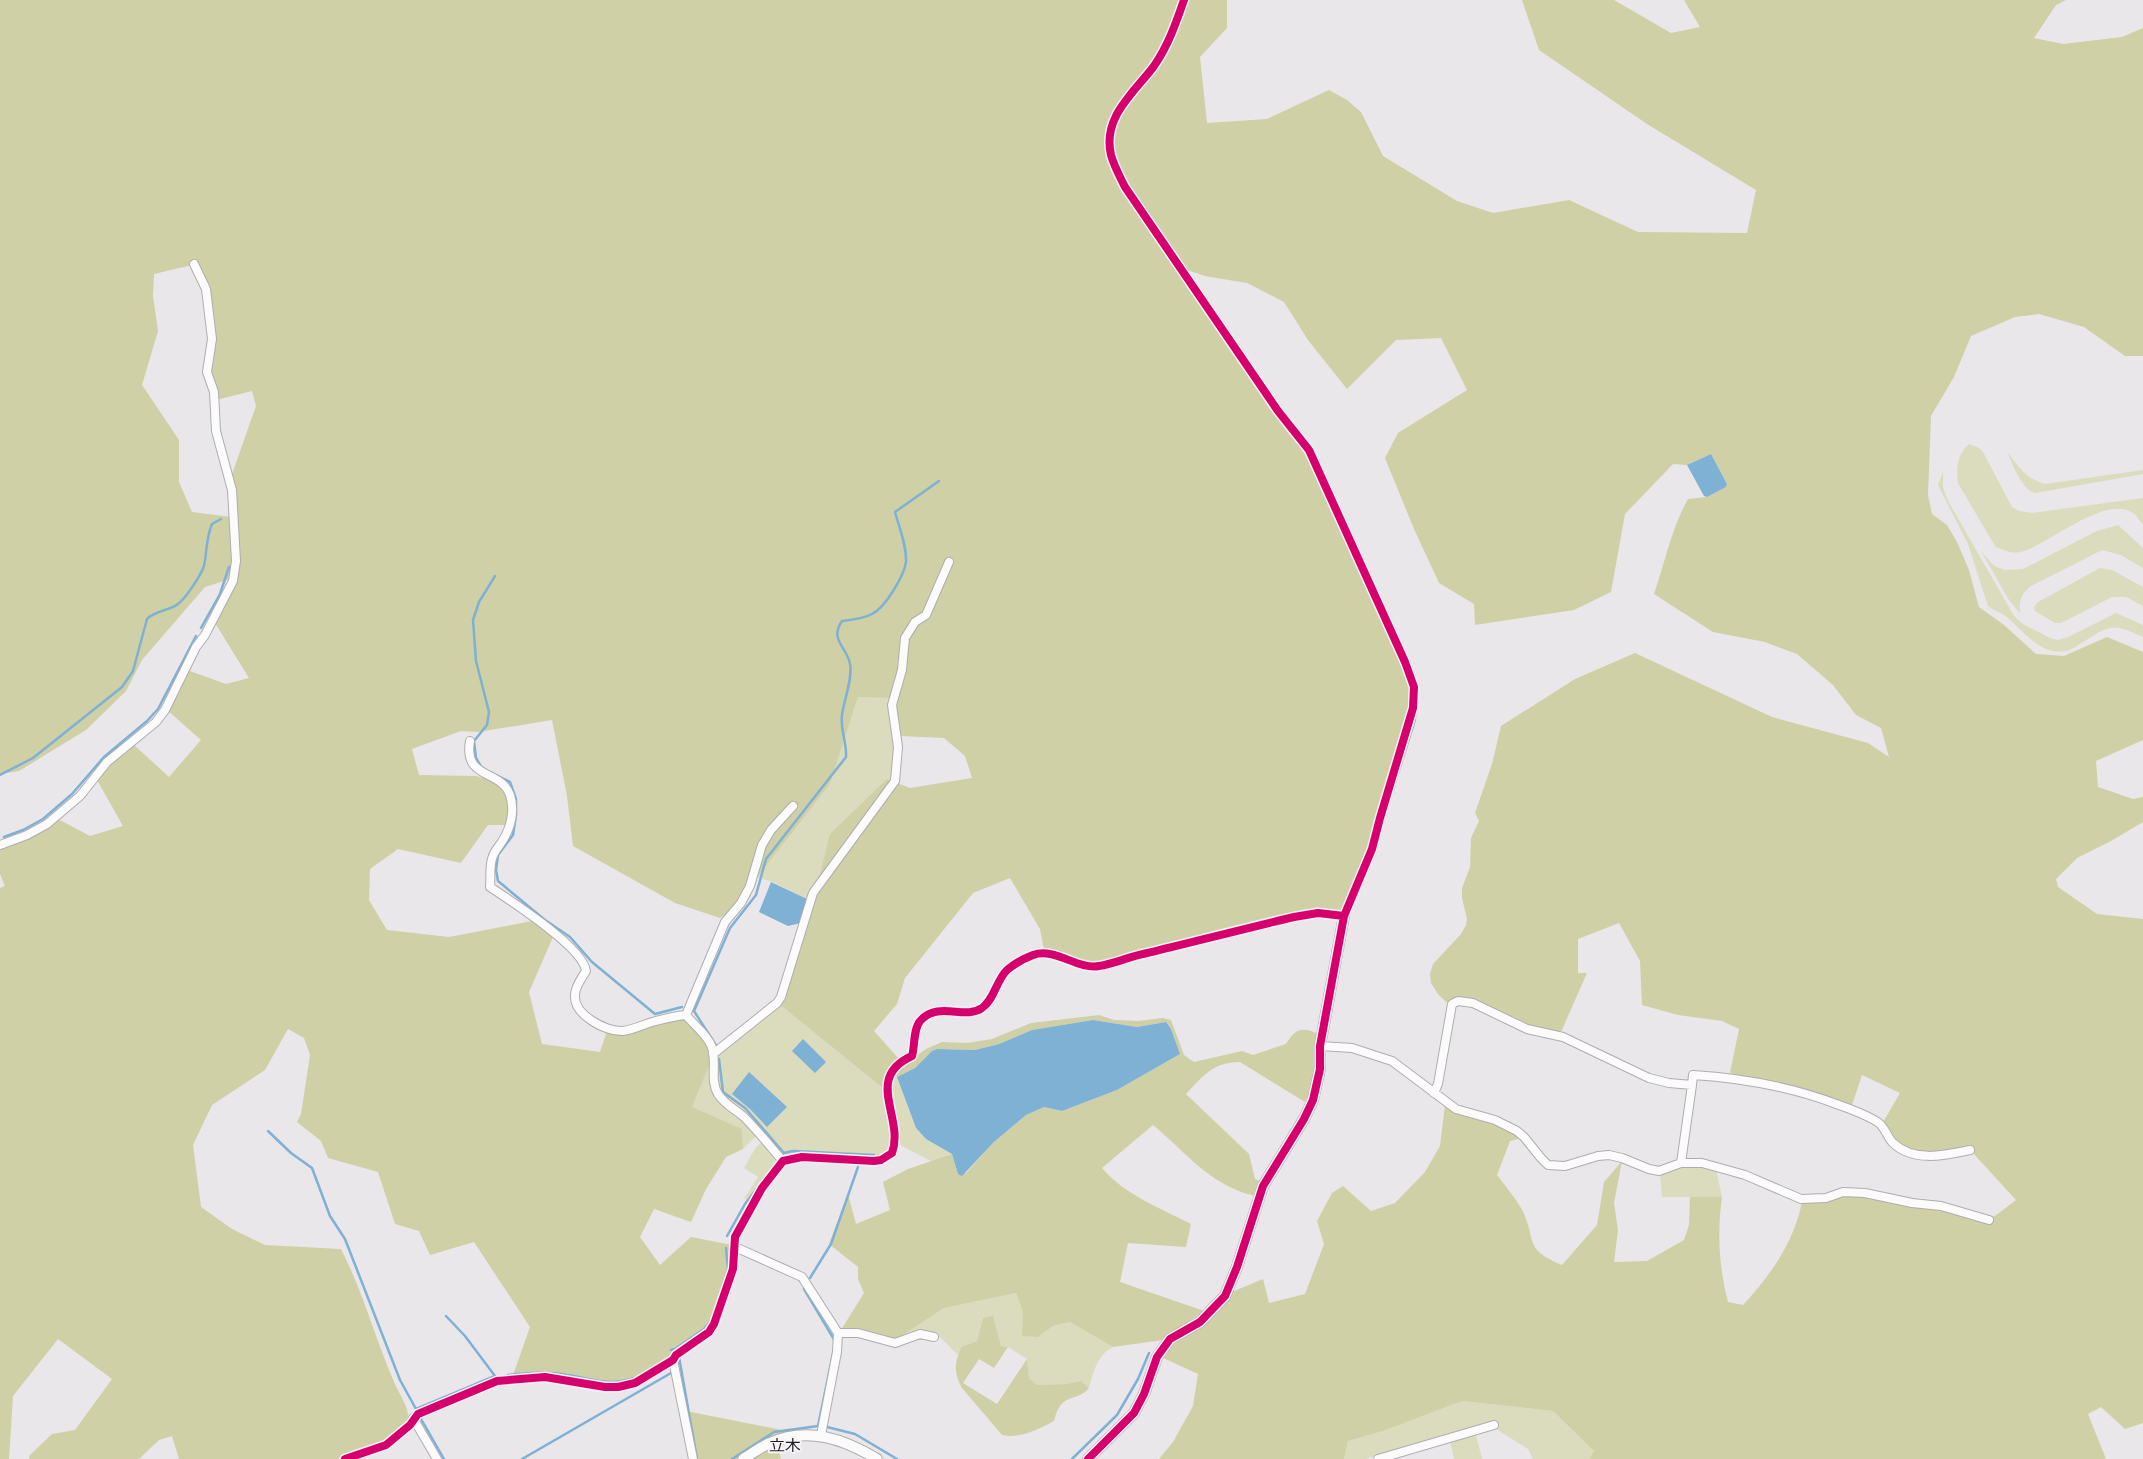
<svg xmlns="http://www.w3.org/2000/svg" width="2143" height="1459" font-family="Barlow,'Noto Sans JP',sans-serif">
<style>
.green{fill:#dbdbbd}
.forest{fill:#cfd0a5}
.water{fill:#7eb1d4}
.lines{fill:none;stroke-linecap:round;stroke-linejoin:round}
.stream{stroke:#7eb1d4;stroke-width:2.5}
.street-casing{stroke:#afadaf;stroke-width:10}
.secondary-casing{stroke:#afadaf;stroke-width:12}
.street{stroke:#fcfbfc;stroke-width:8}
.secondary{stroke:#fcfbfc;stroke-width:10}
.cycleway-casing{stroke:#f7f3f9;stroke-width:11}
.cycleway{stroke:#d6006c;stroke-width:8}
.labels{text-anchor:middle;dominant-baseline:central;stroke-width:4;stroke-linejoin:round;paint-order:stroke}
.quarter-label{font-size:16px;fill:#1e1d1f;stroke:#f7f3f9}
</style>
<rect width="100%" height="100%" fill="#e9e7ea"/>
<path class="green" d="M 1969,444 L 1979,448 L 1983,452 L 2012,507 L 2019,511 L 2032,513 L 2143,498 L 2143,525 C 2140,521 2137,516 2133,513 C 2104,494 2048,546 2020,552 C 2012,554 2002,550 1995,546 L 1958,483 C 1956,469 1957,454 1969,444 Z
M 2007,452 C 2019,467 2026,479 2045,484 L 2143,470 L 2143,474 L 2035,493 C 2021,489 2013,464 2007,452 Z
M 1943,472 L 1943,488 L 1948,501 L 2014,616 L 2023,624 L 2050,638 L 2058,640 L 2068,637 L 2116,613 L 2143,625 L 2143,637 C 2113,623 2111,624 2083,642 C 2078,645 2072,650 2066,651 C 2039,656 2023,629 2004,615 C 1999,611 1994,611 1988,606 L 1968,544 L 1938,485 Z
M 2118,525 L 2143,548 L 2143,568 L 2121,555 L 2102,550 L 2031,586 C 2021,594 2019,600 2020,613 L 2009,600 L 1981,551 L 1994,566 L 2005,570 L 2023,569 L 2097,531 Z
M 2100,568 L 2112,570 L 2143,587 L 2143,606 L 2126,597 L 2112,597 L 2061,623 L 2055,623 L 2035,611 L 2034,607 L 2038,602 Z
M 858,697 L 890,698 L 895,738 L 892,781 L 807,899 L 773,882 L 756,877 L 830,784 Z
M 779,1004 L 884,1089 L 892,1133 L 889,1153 C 861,1169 816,1147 784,1157 L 727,1101 L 717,1085 L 716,1054 Z
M 710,1063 L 715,1095 L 743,1118 L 757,1135 L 743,1149 L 742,1129 L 691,1107 Z
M 895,1071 L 916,1128 L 926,1139 L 952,1154 L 931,1161 L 898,1144 L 890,1093 Z
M 762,1142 L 777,1159 L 779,1165 L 751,1201 L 744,1199 L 758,1177 L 744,1168 L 756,1147 Z
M 1678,1166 L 1701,1166 L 1716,1169 L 1722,1197 L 1662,1197 L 1660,1173 Z
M 1016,1293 L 1023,1312 L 1038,1337 L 1053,1326 L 1070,1322 L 1113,1347 C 1097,1355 1094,1371 1089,1388 L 1081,1381 L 1066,1384 L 1037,1385 L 1029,1378 L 1027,1359 L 1008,1347 L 1001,1346 L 993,1317 L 983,1318 L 977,1341 L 961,1347 L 958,1355 L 941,1338 L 930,1332 L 897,1339 L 944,1308 Z
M 1462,1401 L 1553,1411 L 1594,1451 L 1589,1459 L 1533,1459 L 1528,1449 L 1496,1429 L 1495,1423 L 1365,1459 L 1344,1459 L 1348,1441 L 1383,1431 Z
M 1476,1435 L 1482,1459 L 1454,1459 L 1450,1441 Z"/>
<path class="forest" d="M 0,0 L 1227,0 L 1227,28 L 1200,57 L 1207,123 L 1267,119 L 1329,90 L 1347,100 L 1361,112 L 1383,156 L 1457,201 L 1493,213 L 1569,200 L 1638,232 L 1747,233 L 1756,190 L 1647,124 L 1539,50 L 1522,0 L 1614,0 L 1671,33 L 1700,27 L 1684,0 L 2066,0 L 2056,5 L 2034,38 L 2063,44 L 2122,37 L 2143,28 L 2143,356 L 2125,356 L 2084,327 L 2039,314 L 2015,317 L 1971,336 L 1954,377 L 1931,416 L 1928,495 L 1932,514 L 1947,525 L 1957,542 L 1969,570 L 1979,607 L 2004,625 L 2036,654 L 2064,656 L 2107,637 L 2143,652 L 2143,740 L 2096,761 L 2098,787 L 2133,799 L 2143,797 L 2143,822 L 2111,841 L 2077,858 L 2056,879 L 2058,887 L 2097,914 L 2143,919 L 2143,1423 L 2125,1429 L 2101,1407 L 2088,1414 L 2106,1459 L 1589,1459 L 1594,1451 L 1553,1411 L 1462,1401 L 1383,1431 L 1348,1441 L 1344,1459 L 1159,1459 L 1173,1442 L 1193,1406 L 1198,1374 L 1161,1357 L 1171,1346 L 1221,1308 L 1232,1292 L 1263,1279 L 1269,1303 L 1305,1294 L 1324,1244 L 1317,1221 L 1332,1193 L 1343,1186 L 1371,1211 L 1395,1203 L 1425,1172 L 1440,1146 L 1445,1105 L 1494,1122 L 1522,1138 L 1510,1141 L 1497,1175 C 1505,1186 1514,1196 1521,1208 C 1538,1239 1521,1248 1562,1265 L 1597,1225 L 1604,1182 L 1622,1161 L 1614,1203 L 1618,1230 L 1614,1262 L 1647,1261 L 1684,1240 L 1689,1225 L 1690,1197 L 1722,1197 C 1717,1233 1719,1267 1728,1302 L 1743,1305 C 1770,1276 1795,1241 1802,1201 L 1853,1196 L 1942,1211 L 1995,1216 L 2016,1200 L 1972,1152 L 1971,1146 C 1948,1151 1913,1161 1894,1141 C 1890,1136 1886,1130 1882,1124 L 1900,1093 L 1862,1075 L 1851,1108 L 1808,1091 L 1730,1073 L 1739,1029 L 1722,1021 L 1678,1015 L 1642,1005 L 1640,961 L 1619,923 L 1578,939 L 1578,973 L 1587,973 L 1561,1032 L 1559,1033 L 1527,1027 L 1480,1004 L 1446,1002 L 1438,994 L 1431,983 L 1430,974 L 1433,964 L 1461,934 L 1466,925 L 1467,919 L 1462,898 L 1462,888 L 1470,867 L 1471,838 L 1479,821 L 1475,813 L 1492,764 L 1501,726 L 1575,679 L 1635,653 L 1772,717 L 1868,743 L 1889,757 L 1881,728 L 1856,715 L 1833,685 L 1797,654 L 1765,642 L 1713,632 L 1654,594 C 1665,562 1672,527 1688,499 L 1707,497 L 1726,487 L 1727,484 L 1711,454 L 1687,465 L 1673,464 L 1625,514 L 1611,592 L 1574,610 L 1475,625 L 1474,604 L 1439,583 L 1414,529 L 1385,458 L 1398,433 L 1467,390 L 1441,338 L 1396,340 L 1347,389 L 1308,340 L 1284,302 L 1247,283 L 1205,276 L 1178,267 L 1308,453 L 1408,674 L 1412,688 L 1410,713 L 1369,853 L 1343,912 L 1310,911 L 1274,918 L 1099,964 L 1088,963 L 1044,950 L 1040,929 L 1010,878 L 973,893 L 905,978 L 897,1004 L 874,1031 L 899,1059 L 888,1070 L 884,1089 L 779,1004 L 801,943 L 807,899 L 818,883 L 830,834 L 887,779 L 910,788 L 972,778 L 965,756 L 944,738 L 900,736 L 896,703 L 891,698 L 858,697 L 830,784 L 757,877 L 750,897 L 720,918 L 675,903 L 573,846 L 567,796 L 552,720 L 478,732 L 461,731 L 412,749 L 419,775 L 476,776 L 500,782 L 509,796 L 509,825 L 488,825 L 461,863 L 398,849 L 370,869 L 369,900 L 387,930 L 449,937 L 532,921 L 553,937 L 529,992 L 542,1044 L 600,1052 L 607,1031 L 684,1018 L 711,1049 L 710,1063 L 692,1107 L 742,1129 L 743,1149 L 726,1157 L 706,1189 L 691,1222 L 654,1209 L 640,1237 L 660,1265 L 691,1237 L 732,1245 L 731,1269 L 716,1315 L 708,1329 L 671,1355 L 665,1362 L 640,1378 L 617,1384 L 603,1384 L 546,1374 L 513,1375 L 530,1327 L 474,1242 L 430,1255 L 419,1231 L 395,1224 L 378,1172 L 328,1158 L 321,1141 L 297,1122 L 301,1114 L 310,1055 L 304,1038 L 288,1029 L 265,1070 L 212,1105 L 193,1145 L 201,1207 L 232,1229 L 265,1245 L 341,1249 C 363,1292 375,1338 394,1382 C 399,1394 410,1408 408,1421 L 383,1443 L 357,1450 L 340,1459 L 179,1459 L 172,1436 L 159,1440 L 139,1459 L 29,1459 L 30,1455 L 52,1434 L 75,1430 L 112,1379 L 58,1339 L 13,1396 L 9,1459 L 0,1459 L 0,888 L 5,886 L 0,874 L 0,848 L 58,819 L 90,836 L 123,826 L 97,780 L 109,764 L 133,744 L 169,777 L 201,740 L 167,710 L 187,670 L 226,684 L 249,678 L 215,623 L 235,582 L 231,477 L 256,406 L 252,391 L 216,400 L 209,375 L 208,289 L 196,264 L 154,274 L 153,296 L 158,331 L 142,385 L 179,440 L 179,482 L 192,512 L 231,517 L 234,563 L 230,579 L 205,587 L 142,660 L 126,691 L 86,730 L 19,771 L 0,774 Z
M 1099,1015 L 1114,1020 L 1138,1021 L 1163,1018 L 1171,1020 L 1184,1055 L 1194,1062 L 1242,1051 L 1253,1055 L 1286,1044 C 1296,1027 1304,1027 1320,1035 L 1311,1090 L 1305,1102 L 1240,1062 C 1213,1062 1203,1076 1186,1094 L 1249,1154 L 1255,1179 L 1260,1181 L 1255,1196 C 1209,1185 1187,1153 1153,1125 L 1102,1168 C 1125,1195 1160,1208 1191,1224 L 1186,1247 L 1128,1243 L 1120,1282 L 1204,1311 L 1163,1340 L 1113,1347 L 1070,1322 L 1053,1326 L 1038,1337 L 1022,1336 L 1023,1312 L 1016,1293 L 944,1308 L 897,1339 L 841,1330 L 864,1293 L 858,1279 L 858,1267 L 829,1244 L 848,1194 L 856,1224 L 890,1210 L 883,1182 L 908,1169 L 952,1154 L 958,1174 L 966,1173 L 994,1142 L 1026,1115 L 1044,1107 L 1062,1111 L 1117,1090 L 1180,1054 L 1171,1029 L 1166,1022 L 1137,1027 L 1093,1020 L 1032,1030 L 999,1044 L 975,1050 L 937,1049 L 932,1051 L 915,1068 L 897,1077 L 895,1071 L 926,1049 L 942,1042 L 967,1043 L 992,1039 L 1031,1023 Z
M 993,1316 L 1001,1346 L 1008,1347 L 994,1368 L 979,1359 L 963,1383 L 997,1404 L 1027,1359 L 1029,1378 L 1037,1385 L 1066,1384 L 1081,1381 L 1089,1388 C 1075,1404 1062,1390 1054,1421 C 1039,1429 1020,1439 1002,1435 L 962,1388 C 953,1371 955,1364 961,1347 L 977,1341 L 983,1318 Z
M 686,1411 L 792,1432 L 738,1459 L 695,1459 Z
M 777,1444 L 781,1459 L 752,1459 Z"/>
<path class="water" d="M 1711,454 L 1727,484 L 1726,487 L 1707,497 L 1704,496 L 1687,465 Z
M 771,882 L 807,899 L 801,923 L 788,926 L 759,912 Z
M 1093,1020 L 1137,1027 L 1166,1022 L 1171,1029 L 1180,1054 L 1117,1090 L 1062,1111 L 1044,1107 L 1026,1115 L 994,1142 L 962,1176 L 958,1174 L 952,1154 L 926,1139 L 916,1128 L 897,1077 L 915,1068 L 932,1051 L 937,1049 L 975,1050 L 999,1044 L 1032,1030 Z
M 803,1039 L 826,1062 L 815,1073 L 792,1051 Z
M 749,1072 L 787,1107 L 767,1127 L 750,1109 L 732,1094 Z"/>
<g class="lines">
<path class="stream" d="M 201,628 L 220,594 L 229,567
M 482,768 L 476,758 L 474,741 L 487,725 L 489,712 L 476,661 L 473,620 L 479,602 L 495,576
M 489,772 L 510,782 L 516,799 L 516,815 L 513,835 L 498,855 L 496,870 L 498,881 L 545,920 L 570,937 L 592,962 L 655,1014 L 682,1007
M 0,775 L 33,758 L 122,687 L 133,671 L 147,619 C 156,610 169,611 178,604 C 186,598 201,575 204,566 C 207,552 206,538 212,524 L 221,519
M 4,837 L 23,830 L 43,819 L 72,794 L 104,757 L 147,721 L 158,709 L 196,636
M 717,1047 L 694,1011 L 730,928 L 756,895 L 766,859 L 846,757 C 847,743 840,729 842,715 C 844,700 853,678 850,664 C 847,647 829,640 842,621 C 852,620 863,619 872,614 C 885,608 904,576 906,562 C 907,546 899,527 895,512 L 939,481
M 719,1059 L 723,1092 L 745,1108 L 784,1153 L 793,1151 L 874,1155
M 268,1131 L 291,1153 L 312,1168 L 330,1216 L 345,1239 L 400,1380 L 416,1409 L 495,1376 L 465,1336 L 446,1316
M 727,1236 L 745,1204 L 776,1164
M 810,1278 L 831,1244 L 858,1167
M 804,1289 L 835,1341
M 721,1293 L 728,1269 L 726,1248
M 671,1350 L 675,1349
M 508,1375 C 527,1373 548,1371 567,1375 C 595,1379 611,1388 640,1376
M 421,1419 L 444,1459
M 827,1427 L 855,1434 L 897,1459
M 522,1459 L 671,1373
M 697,1459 L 679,1357 L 675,1349 L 704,1329 L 713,1318
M 732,1459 L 774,1432 L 818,1426 L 834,1349
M 1072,1459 L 1117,1415 L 1138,1379 L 1149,1353"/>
<g class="street-casing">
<path id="street" d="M 470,741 C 463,780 501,769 510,795 C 515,810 511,827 503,840 C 500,845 495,850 493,856 C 489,864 491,877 490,887 C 511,901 583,947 586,971 C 582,978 575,986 575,995 C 573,1014 605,1032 623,1031 C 632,1030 643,1025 652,1022 C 663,1019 674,1016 686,1015 C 693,1024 706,1034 711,1045 C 718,1061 709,1079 718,1094 C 725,1105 735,1109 744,1117 C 758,1131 770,1146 783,1161
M 0,845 L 27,835 L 47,824 L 80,796 L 107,762 L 156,722 L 165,710 L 196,647 L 205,635 L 233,581 L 236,561 L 232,490 L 216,431 L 214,392 L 207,372 L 212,339 L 206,289 L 194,264
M 686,1015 L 725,922 L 741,903 L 750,886 L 762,845 L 771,830 L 793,806
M 1320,1046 L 1352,1048 L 1392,1061 L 1456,1109 L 1495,1120 L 1517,1131 L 1524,1137 L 1541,1158 L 1548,1165 L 1565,1166 L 1598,1156 L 1609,1155 L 1622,1158 L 1649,1169 L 1659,1171 L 1681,1163 L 1702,1163 L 1745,1175 L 1801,1199 L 1826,1198 L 1843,1192 L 1865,1193 L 1912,1203 L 1941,1206 L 1989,1220
M 713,1054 L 777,1003 L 781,997 L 813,893 L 895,781 L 898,747 L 892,705 L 902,670 L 905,638 L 915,622 L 926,615 L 949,562
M 1692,1085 L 1693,1075 C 1742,1078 1792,1087 1839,1105 C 1848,1108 1874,1118 1880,1124 C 1886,1130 1888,1138 1893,1143 C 1914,1163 1946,1155 1970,1150
M 1434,1093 L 1438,1084 L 1452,1004 L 1458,1001 L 1473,1003 L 1527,1029 L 1563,1037 L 1649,1078 L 1669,1083 L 1692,1085 L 1681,1163
M 735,1247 L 802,1277 L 838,1333 L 837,1352 L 821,1435
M 838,1333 L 858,1333 L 895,1343 L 920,1334 L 934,1337
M 673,1360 L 693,1459
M 413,1418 L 437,1459
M 345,1459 L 386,1445 L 410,1425 L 418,1414 L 497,1381 L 545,1377 L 605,1387 L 618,1387 L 635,1383 L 673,1360 L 676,1355 L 709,1332 L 714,1324 L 733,1269 L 735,1237 L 762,1188 L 783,1161 L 802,1157 L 874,1161 L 881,1160 L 892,1153 C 905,1118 863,1078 912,1056 C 915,1046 913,1028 921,1020 C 939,1001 965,1020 982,1008 C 994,1000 996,981 1007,970 C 1013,965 1025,958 1033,955 C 1055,947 1077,970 1099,966 C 1114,964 1128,957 1143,954 C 1193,942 1243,929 1294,917 L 1318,913 L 1344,916 L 1372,849 L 1380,818 L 1411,720 L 1414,687 L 1405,662 L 1309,450 L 1278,411 L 1125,187 C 1120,177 1114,166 1111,155 C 1102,117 1134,93 1154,66 C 1168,46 1176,23 1184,0
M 1378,1459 L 1494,1425"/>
</g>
<g class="secondary-casing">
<path id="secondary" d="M 743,1459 C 752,1454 760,1447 770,1443 C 807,1426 844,1439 877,1459
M 1088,1459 L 1134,1413 L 1144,1394 L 1157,1357 L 1170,1339 L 1200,1322 L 1225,1296 L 1237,1267 L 1263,1186 L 1304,1119 L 1313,1100 L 1320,1069 L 1320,1046 L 1344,916"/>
</g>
<use href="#street" class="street"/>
<use href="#secondary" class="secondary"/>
<g class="cycleway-casing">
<path id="cycleway" d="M 345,1459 L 386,1445 L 410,1425 L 418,1414 L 497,1381 L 545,1377 L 605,1387 L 618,1387 L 635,1383 L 673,1360 L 676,1355 L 709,1332 L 714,1324 L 733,1269 L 735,1237 L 762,1188 L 783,1161 L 802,1157 L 874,1161 L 881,1160 L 892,1153 C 905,1118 863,1078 912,1056 C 915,1046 913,1028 921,1020 C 939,1001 965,1020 982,1008 C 994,1000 996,981 1007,970 C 1013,965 1025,958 1033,955 C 1055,947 1077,970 1099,966 C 1114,964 1128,957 1143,954 C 1193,942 1243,929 1294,917 L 1318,913 L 1344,916
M 1088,1459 L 1134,1413 L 1144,1394 L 1157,1357 L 1170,1339 L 1200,1322 L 1225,1296 L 1237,1267 L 1263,1186 L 1304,1119 L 1313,1100 L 1320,1069 L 1320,1046 L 1344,916 L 1372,849 L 1380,818 L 1413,708 L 1414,687 L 1405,662 L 1309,450 L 1278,411 L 1125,187 C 1120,177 1114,166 1111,155 C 1102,117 1134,93 1154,66 C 1168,46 1176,23 1184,0"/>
</g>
<use href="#cycleway" class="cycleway"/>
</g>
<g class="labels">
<g class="quarter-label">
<text x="785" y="1444">立木</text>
</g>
</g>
</svg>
